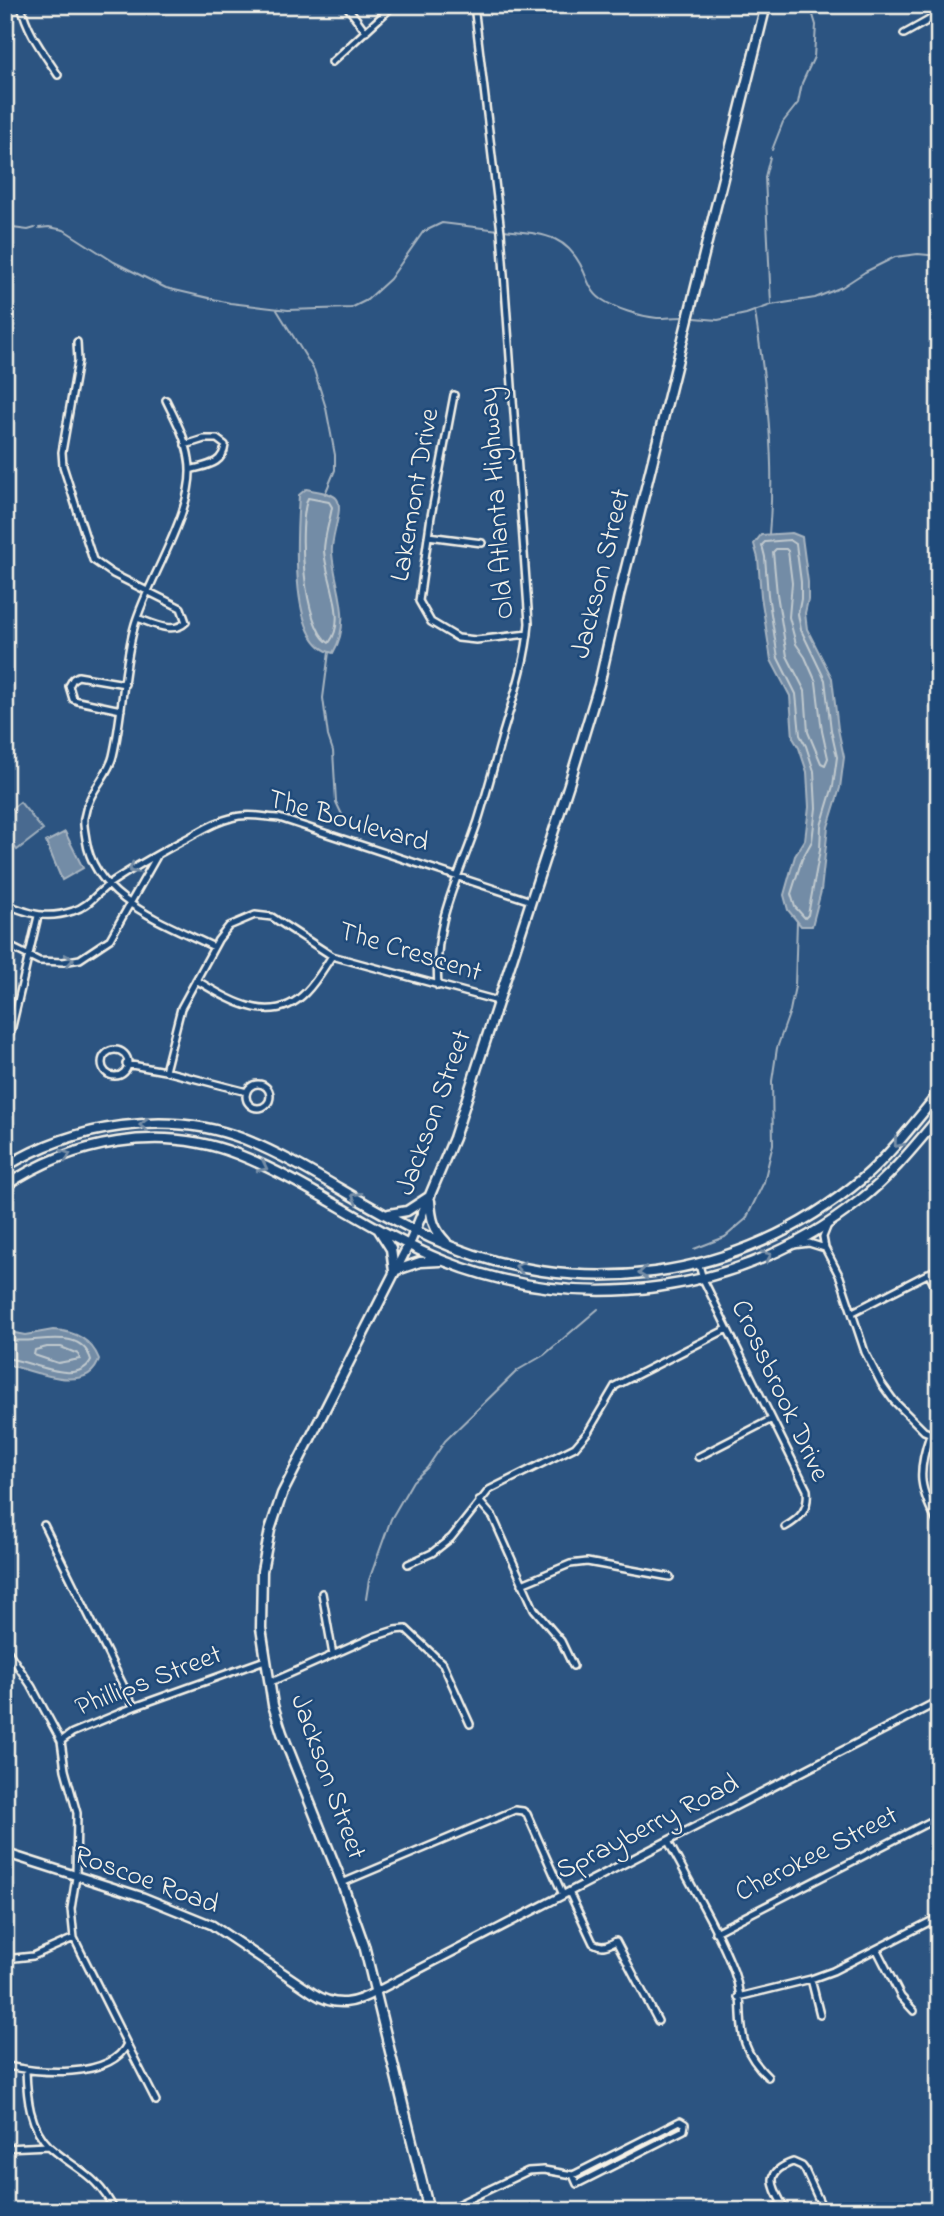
<svg xmlns="http://www.w3.org/2000/svg" width="944" height="2216" font-family="'Indie Flower',sans-serif">
<style>
.green{fill:#496b90;stroke:#9eaebc;stroke-width:2}
.water{fill:#738ca6;stroke:#a7b4c0;stroke-width:2}
.lines{fill:none;stroke-linecap:round;stroke-linejoin:round}
.shore{stroke:#c0c9ce;stroke-width:2}
.stream{stroke:#a7b4c0;stroke-width:2}
.minor-casing{stroke:#f4f1e8;stroke-width:10}
.tertiary-casing{stroke:#f4f1e8;stroke-width:11}
.secondary-casing{stroke:#f4f1e8;stroke-width:12}
.primary-casing{stroke:#f4f1e8;stroke-width:13}
.minor{stroke:#1f4a7a;stroke-width:5}
.tertiary{stroke:#1f4a7a;stroke-width:6}
.secondary{stroke:#1f4a7a;stroke-width:7}
.primary{stroke:#1f4a7a;stroke-width:8}
.oneway{stroke:#748da6}
.labels{text-anchor:middle;dominant-baseline:central;stroke-width:5;stroke-linejoin:round;paint-order:stroke}
.street-label{font-size:28px;fill:#f4f1e8;stroke:#1f4a7a}
</style>
<rect width="100%" height="100%" fill="#2c5481"/>
<filter id="ink" filterUnits="userSpaceOnUse"><feTurbulence type="fractalNoise" baseFrequency=".0143" numOctaves="2"/><feDisplacementMap in="SourceGraphic" scale="14" xChannelSelector="R" yChannelSelector="G"/><feConvolveMatrix kernelMatrix="1 2 1 2 8 2 1 2 1" color-interpolation-filters="sRGB"/></filter>
<g filter="url(#ink)">
<path class="green" d="M 20,802 L 43,830 L 17,850 L 5,833 L 5,814 Z"/>
<path class="water" d="M 306,489 C 314,491 332,492 337,499 C 344,509 330,539 332,553 C 335,589 353,618 333,653 C 287,644 297,530 299,495 Z
M 792,533 L 802,537 L 808,582 L 808,600 L 805,613 L 807,629 L 832,678 L 838,729 L 844,757 L 840,788 L 828,827 L 821,891 L 812,926 L 801,926 L 788,910 L 784,895 L 795,856 L 805,840 L 809,807 L 807,772 L 799,748 L 793,738 L 790,696 L 771,660 L 761,596 L 758,558 L 754,544 L 761,535 Z
M 65,832 L 83,868 L 62,880 L 46,842 Z
M 53,1330 C 74,1331 91,1339 99,1359 C 89,1397 29,1369 5,1364 L 5,1331 L 25,1335 Z"/>
<g class="lines">
<path class="shore" d="M 308,498 L 329,502 L 332,507 C 330,521 324,536 324,551 C 326,579 348,619 329,643 C 303,628 297,524 308,498 Z
M 790,540 L 796,544 L 801,582 L 801,599 L 798,614 L 801,630 L 825,680 L 831,730 L 837,757 L 833,786 L 821,826 L 820,850 L 808,915 L 805,918 L 795,907 L 791,894 L 802,859 L 812,841 L 816,808 L 814,771 L 806,746 L 800,735 L 796,694 L 778,658 L 768,595 L 765,557 L 762,545 L 765,542 Z
M 786,549 L 788,551 L 792,583 L 789,617 L 796,644 L 805,657 L 816,682 L 822,731 L 828,758 L 825,765 L 821,763 L 808,732 L 805,691 L 787,656 L 777,594 L 773,552 L 776,549 Z
M 5,1339 C 31,1347 80,1323 91,1360 C 77,1388 27,1359 5,1358
M 47,1347 L 61,1347 L 78,1354 L 80,1359 L 58,1363 L 34,1355 L 35,1350 Z"/>
<path class="stream" d="M 772,150 L 783,122 L 798,103 L 802,83 L 814,57 L 816,25 L 810,5
M 770,157 L 765,177 L 771,304
M 5,227 L 28,230 L 35,228
M 39,228 L 49,227 L 64,230 L 114,262 L 166,288 L 230,303 L 288,310 L 351,308 L 367,300 L 390,279 L 423,232 L 442,223 L 499,230
M 504,230 C 542,234 567,233 584,272 C 588,282 592,293 601,299 C 616,309 639,316 657,318 C 666,318 675,317 684,317
M 277,310 L 314,370 L 326,408 L 335,455 L 335,470 L 325,494
M 755,312 C 766,386 776,460 769,534
M 695,318 L 718,320 L 746,314 L 771,305 L 815,298 L 842,287 L 865,272 L 895,257 L 918,254 L 939,256
M 329,652 L 323,698 L 328,736 L 333,751 L 336,802 L 345,821
M 694,1249 L 725,1237 L 746,1219 L 764,1182 L 773,1144 L 772,1081 L 777,1048 L 790,1011 L 795,986 L 797,921
M 366,1599 L 369,1580 L 391,1519 L 413,1481 L 427,1468 L 445,1441 L 518,1370 L 544,1355 L 598,1309"/>
<g class="minor-casing">
<path id="minor" d="M 21,5 C 27,32 43,52 58,75
M 346,5 L 366,32
M 904,34 L 929,20 L 939,10
M 332,62 L 394,5
M 77,342 L 78,361 L 62,452 L 63,466 L 93,560 L 113,574 L 181,608 L 186,622 C 173,635 152,623 137,618
M 454,395 L 431,516 L 419,601 L 431,622 L 458,638 L 476,640 L 528,634
M 166,400 C 175,419 186,438 189,459 C 198,506 149,577 135,624 C 123,665 123,714 113,756 C 108,777 88,791 84,818 C 83,824 85,832 86,839 C 94,900 166,923 214,947
M 185,445 L 204,439 L 217,439 L 225,445 C 223,465 206,465 190,470
M 428,536 L 482,543
M 121,710 L 78,701 L 73,699 L 69,686 L 73,679 L 78,676 L 125,684
M 5,904 C 31,914 46,920 73,911 C 90,906 98,891 112,882 C 134,867 158,854 182,841 C 198,833 213,822 231,818 C 246,813 263,817 279,818 L 531,901
M 5,944 L 39,961 L 63,962 L 80,959 L 110,939 L 157,856
M 196,980 C 230,1000 272,1028 306,992 C 316,982 324,968 332,956
M 438,986 C 433,919 458,881 478,821 C 487,792 495,762 503,733 C 514,696 526,661 529,623 L 501,232 L 474,5
M 5,1044 L 11,1031 L 38,916
M102 1063a13 13 0 1 1 26 0a13 13 0 1 1-26 0Z
M 126,1064 L 165,1071 L 247,1092
M 165,1071 L 181,1008 L 218,940 L 229,926 L 255,915 L 272,917 L 332,956 L 498,1001
M246 1096a12 12 0 1 1 24 0a12 12 0 1 1-24 0Z
M 793,1245 L 809,1243 L 825,1248 L 823,1237 L 829,1222
M 825,1248 L 840,1277 L 865,1352 L 881,1383 L 894,1401 L 924,1431 L 939,1437
M 699,1265 L 703,1279 L 807,1490 C 809,1509 801,1518 785,1527
M 928,1273 L 939,1293
M 853,1312 L 939,1268
M 930,1435 C 916,1475 920,1489 939,1526
M 698,1457 L 772,1419
M 479,1501 L 493,1517 L 534,1609 L 561,1641 L 573,1666
M 44,1525 L 134,1707
M 408,1564 L 432,1553 L 451,1538 L 489,1490 L 575,1447 L 588,1432 L 615,1386 L 727,1329
M 522,1584 L 570,1564 L 587,1562 L 670,1577
M 322,1593 L 333,1655
M 5,1647 L 32,1687 L 61,1741 L 65,1770 L 77,1813 L 76,1877 L 71,1909 L 74,1938 L 127,2044 C 111,2079 36,2074 5,2065
M 269,1683 L 373,1637 L 395,1630 L 406,1629 L 443,1664 L 470,1724
M 61,1741 L 72,1733 L 134,1707 L 265,1660
M 668,1841 C 690,1884 717,1927 734,1972 C 750,2015 727,2037 768,2077
M 342,1883 L 515,1810 L 523,1811 L 527,1814 L 563,1895
M 569,1892 L 593,1943 C 602,1948 607,1946 616,1941 L 658,2021
M 715,1932 L 939,1817
M 877,1950 L 901,1997 L 914,2011
M 5,1959 L 33,1956 L 74,1938
M 811,1979 L 820,2015
M 738,1997 L 811,1979 L 833,1971 L 939,1917
M 127,2044 L 156,2101
M 26,2071 C 27,2097 29,2127 50,2147 C 77,2171 97,2174 115,2211
M 680,2121 L 685,2124 L 684,2130 L 577,2184 L 573,2175 Z
M 5,2148 L 49,2146
M 444,2211 L 528,2171 L 544,2170 L 573,2175
M 768,2211 L 782,2203
M 786,2211 C 774,2188 761,2173 793,2162 L 802,2166 L 805,2170 L 824,2211"/>
</g>
<g class="tertiary-casing">
<path id="tertiary" d="M 377,1991 L 939,1701"/>
</g>
<g class="secondary-casing">
<path id="secondary" d="M 5,1853 L 143,1897 L 212,1925 L 313,1993 C 336,2008 354,2004 377,1991"/>
</g>
<g class="primary-casing">
<path id="primary" d="M 5,1167 C 73,1125 168,1109 244,1139 C 309,1165 366,1209 431,1238 C 576,1304 739,1282 862,1179 C 891,1154 914,1123 939,1093
M 5,1186 C 72,1141 160,1124 237,1154 C 309,1182 372,1232 444,1261 C 583,1316 742,1294 859,1201 C 890,1177 914,1147 939,1117
M 430,1201 C 431,1218 433,1229 446,1242
M 389,1214 L 407,1211 L 430,1196
M 379,1230 L 391,1249 L 394,1271 L 420,1262 L 440,1261
M 429,2211 L 364,1945 L 342,1883 L 282,1733 L 273,1705 L 261,1628 L 262,1571 L 270,1530 L 282,1494 L 411,1240 L 454,1138 L 569,784 L 599,685 L 619,596 L 766,5"/>
</g>
<use href="#minor" class="minor"/>
<use href="#tertiary" class="tertiary"/>
<use href="#secondary" class="secondary"/>
<use href="#primary" class="primary"/>
</g>
<defs><path id="oneway-chevron" d="M-2-3.5L2.5 0L-2 3.5" fill="none" stroke-width="1.6" stroke-linecap="round" stroke-linejoin="round" transform="scale(1.75)"/></defs>
<g class="oneway">
<use href="#oneway-chevron" transform="translate(133 869) rotate(149)"/>
<use href="#oneway-chevron" transform="translate(69 960) rotate(-9)"/>
<use href="#oneway-chevron" transform="translate(144 1125) rotate(180)"/>
<use href="#oneway-chevron" transform="translate(898 1143) rotate(130)"/>
<use href="#oneway-chevron" transform="translate(66 1155) rotate(-20)"/>
<use href="#oneway-chevron" transform="translate(263 1167) rotate(26)"/>
<use href="#oneway-chevron" transform="translate(356 1197) rotate(-151)"/>
<use href="#oneway-chevron" transform="translate(767 1256) rotate(-24)"/>
<use href="#oneway-chevron" transform="translate(520 1267) rotate(-168)"/>
<use href="#oneway-chevron" transform="translate(643 1273) rotate(174)"/>
</g>
</g>
<g class="labels">
<g class="street-label">
<text transform="translate(416 495) rotate(-80)">Lakemont Drive</text>
<text transform="translate(498 503) rotate(-94)">Old Atlanta Highway</text>
<text transform="translate(602 574) rotate(-76)">Jackson Street</text>
<text transform="translate(348 822) rotate(16)">The Boulevard</text>
<text transform="translate(410 953) rotate(17)">The Crescent</text>
<text transform="translate(435 1113) rotate(-70)">Jackson Street</text>
<text transform="translate(779 1391) rotate(65)">Crossbrook Drive</text>
<text transform="translate(149 1682) rotate(-21)">Phillips Street</text>
<text transform="translate(327 1777) rotate(70)">Jackson Street</text>
<text transform="translate(648 1828) rotate(-27)">Sprayberry Road</text>
<text transform="translate(817 1855) rotate(-27)">Cherokee Street</text>
<text transform="translate(146 1881) rotate(20)">Roscoe Road</text>
</g>
</g>
<rect width="944" height="2216" fill="none" stroke="#1f4a7a" stroke-width="28"/>
<rect x="14" y="14" width="916" height="2188" fill="none" stroke="#f4f1e8" stroke-width="2.5" filter="url(#ink)"/>
</svg>
